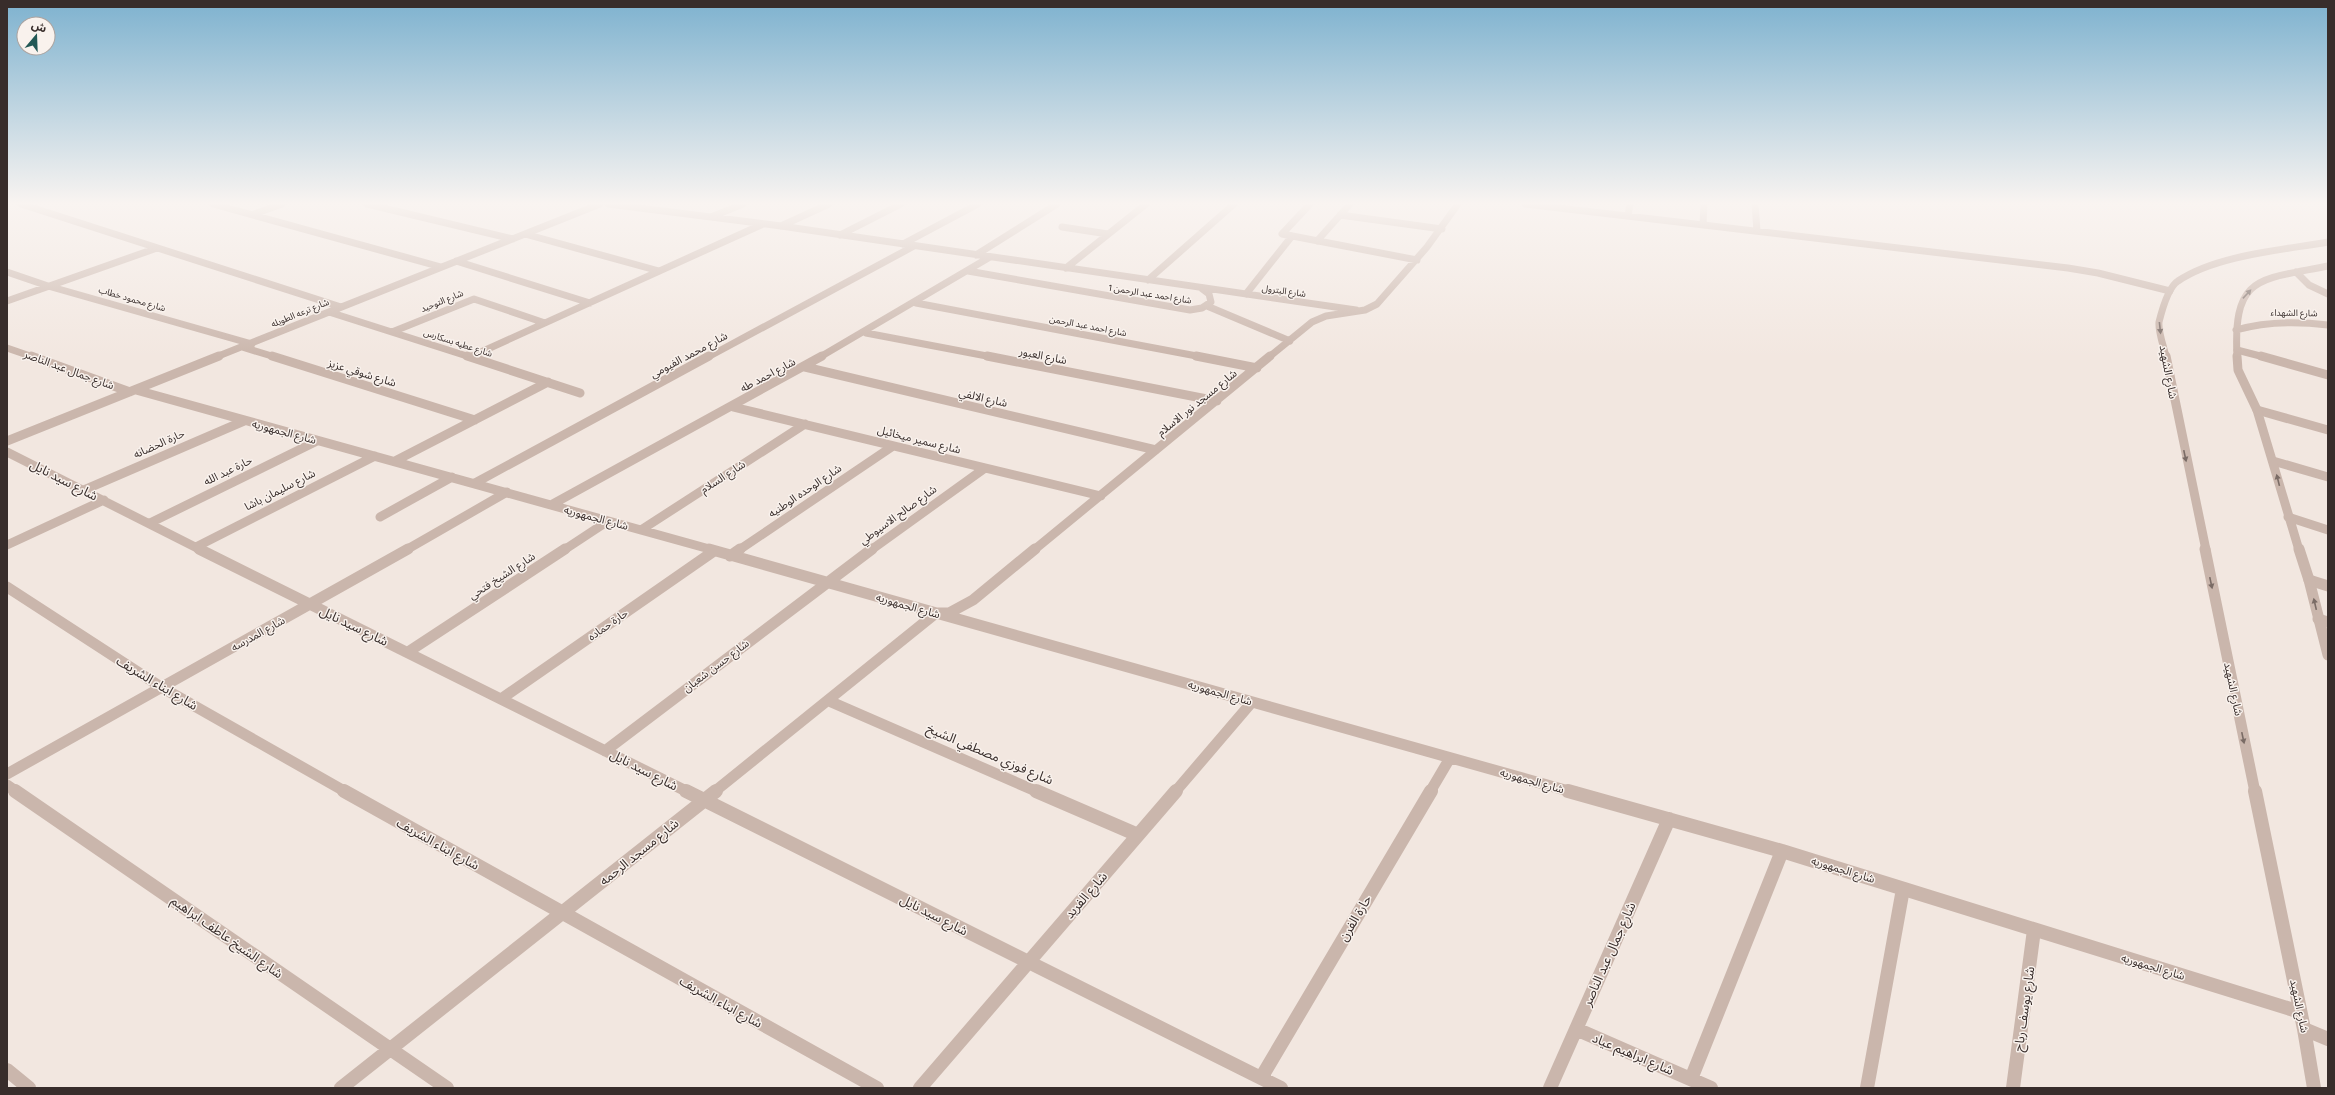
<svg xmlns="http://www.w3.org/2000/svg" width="2335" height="1095" font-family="'Fira Sans Condensed','Noto Sans Arabic',sans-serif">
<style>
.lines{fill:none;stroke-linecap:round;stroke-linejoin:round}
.minor-far3{stroke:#cab6ac;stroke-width:7}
.minor-far2{stroke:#cab6ac;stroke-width:9}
.minor-far1{stroke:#cab6ac;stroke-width:11}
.minor{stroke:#cab6ac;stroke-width:14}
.tertiary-far3{stroke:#cab6ac;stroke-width:7}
.tertiary-far2{stroke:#cab6ac;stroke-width:9}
.tertiary-far1{stroke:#cab6ac;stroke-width:11}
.tertiary{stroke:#cab6ac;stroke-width:14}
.oneway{fill:#7a6b65}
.labels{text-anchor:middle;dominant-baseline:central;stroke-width:3;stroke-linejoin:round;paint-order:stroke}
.far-street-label{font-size:9px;fill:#382d2b;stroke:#f9f2ed}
.street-label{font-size:11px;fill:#382d2b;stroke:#f9f2ed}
.near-street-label{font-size:13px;fill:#382d2b;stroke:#f9f2ed}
</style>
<rect width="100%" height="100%" fill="#f2e7e0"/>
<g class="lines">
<path class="minor-far3" d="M 21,204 L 341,307
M 213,204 L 441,267
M 367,204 L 513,239
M 608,204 L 781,226 L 1356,310
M 1310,204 L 1282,234 L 1417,260
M 1525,204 L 2068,268 L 2098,273 L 2170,291
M 1755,204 L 1757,231
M 254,214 L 282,204
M 1340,215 L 1442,229
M 1628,216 L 1630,204
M 711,217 L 743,204
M 1703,224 L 1704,204
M 781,226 L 829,204
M 1062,227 L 1108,234
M 525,234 L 659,271
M 840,235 L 901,204
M 1317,241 L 1350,204
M 903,244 L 978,204
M 976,255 L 1057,204
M 456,261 L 590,303
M 1066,268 L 1146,204
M 968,271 L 1190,310 L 1202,308 L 1211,302 L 1209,294 L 1201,288
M 7,272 L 48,286 L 252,344
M 1148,280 L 1234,204
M 1246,294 L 1292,236
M 7,301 L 157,248
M 916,303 L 1202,357
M 1207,306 L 1290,341
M 329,312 L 470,357
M 392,332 L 474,299 L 545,323
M 866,333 L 992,357
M 242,347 L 275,357
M 7,348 L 33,357
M 2237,350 L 2264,357
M 216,357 L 600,204
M 470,357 L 763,224
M 708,357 L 914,246
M 820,357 L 990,257
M 1269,357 L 1312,322 L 1326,316 L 1365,310 L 1377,304 L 1427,247 L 1458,204"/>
<path class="minor-far2" d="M 31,356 L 130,392
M 272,356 L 475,420
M 467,356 L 580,393
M 987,356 L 1217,401
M 1196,356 L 1257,368
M 2261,356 L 2328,375
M 805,367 L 1156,450
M 136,390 L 713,550
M 733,407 L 1101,496
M 2257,410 L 2328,430
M 7,441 L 219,356
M 7,452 L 201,550
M 395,461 L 548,382
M 2273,461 L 2328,477
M 475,483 L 709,356
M 84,490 L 244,421
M 551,505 L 822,356
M 380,517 L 452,477
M 2288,517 L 2328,530
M 150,523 L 317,441
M 641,530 L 805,424
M 7,545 L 104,500
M 196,547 L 375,456
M 406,550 L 507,492
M 564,550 L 608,521
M 739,550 L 893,446
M 871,550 L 985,468
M 1034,550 L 1270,356"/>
<path class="minor-far1" d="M 199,549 L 688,792
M 709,549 L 1572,792
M 730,556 L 740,549
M 2309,580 L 2328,586
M 7,587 L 161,687 L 346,792
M 2318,619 L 2328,622
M 408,652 L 565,549
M 501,699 L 714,551
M 829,701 L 1038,792
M 605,751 L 872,549
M 7,774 L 408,549
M 7,785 L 17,792
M 714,792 L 936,613 L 949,613 L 973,600 L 1035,549
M 1175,792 L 1252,702
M 1430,792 L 1450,758"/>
<path class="minor" d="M 15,791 L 447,1088
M 344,791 L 877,1088
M 686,791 L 1281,1088
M 1036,791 L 1138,835
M 1568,791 L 1782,851 L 2300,1012
M 1576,1029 L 1711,1088
M 7,1070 L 29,1088
M 1261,1078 L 1431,791
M 1691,1079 L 1782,851
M 341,1088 L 716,791
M 920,1088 L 1176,791
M 1550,1088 L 1669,819
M 1867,1088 L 1903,889
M 2013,1088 L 2034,930"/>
<path class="tertiary-far3" d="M 2296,272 L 2309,285 L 2328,294
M 2236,330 C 2267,321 2296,321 2328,325
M 2166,357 C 2164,347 2158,332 2159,322 C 2162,310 2168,287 2178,281 C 2216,255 2283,250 2328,242
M 2237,357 C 2233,275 2258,280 2328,266"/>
<path class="tertiary-far2" d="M 2166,356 L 2206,550
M 2237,356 L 2238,370 L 2257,410 L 2299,550"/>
<path class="tertiary-far1" d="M 2205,549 L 2255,792
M 2299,549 L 2309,580 L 2328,655"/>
<path class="tertiary" d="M 2255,791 L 2304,1029 L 2314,1088
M 2304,1029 L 2328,1039"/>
</g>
<defs><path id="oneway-solid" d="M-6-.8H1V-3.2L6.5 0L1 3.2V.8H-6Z"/></defs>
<g class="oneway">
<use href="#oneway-solid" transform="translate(2247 294) rotate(-47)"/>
<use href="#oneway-solid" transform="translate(2160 328) rotate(84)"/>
<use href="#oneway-solid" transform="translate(2185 456) rotate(78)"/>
<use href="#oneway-solid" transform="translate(2278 480) rotate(-104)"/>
<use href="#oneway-solid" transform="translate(2211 583) rotate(78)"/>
<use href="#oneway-solid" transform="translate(2315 604) rotate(-103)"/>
<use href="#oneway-solid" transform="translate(2243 738) rotate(78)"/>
</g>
<linearGradient id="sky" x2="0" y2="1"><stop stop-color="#7eb2cf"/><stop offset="0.57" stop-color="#f9f4f1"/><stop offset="1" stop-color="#f9f4f1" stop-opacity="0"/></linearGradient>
<rect width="2335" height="357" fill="url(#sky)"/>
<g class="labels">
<g class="far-street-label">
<text transform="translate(1284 291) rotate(8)">شارع البترول</text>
<text transform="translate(1150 294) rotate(9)">شارع احمد عبد الرحمن 1</text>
<text transform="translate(132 299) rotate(16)">شارع محمود خطاب</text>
<text transform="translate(442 301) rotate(-22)">شارع التوحيد</text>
<text transform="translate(300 313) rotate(-22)">شارع ترعه الطويله</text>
<text transform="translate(2294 313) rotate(1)">شارع الشهداء</text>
<text transform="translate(1088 326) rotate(11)">شارع احمد عبد الرحمن</text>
<text transform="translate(458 343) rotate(18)">شارع عطيه بسكارس</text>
</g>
<g class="street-label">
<text transform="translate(689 355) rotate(-28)">شارع محمد الفيومي</text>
<text transform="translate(1043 356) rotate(11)">شارع العبور</text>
<text transform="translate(69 370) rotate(20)">شارع جمال عبد الناصر</text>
<text transform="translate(2168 372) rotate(79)">شارع الشهيد</text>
<text transform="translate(362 373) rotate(17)">شارع شوقي عزيز</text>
<text transform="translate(768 375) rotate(-28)">شارع احمد طه</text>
<text transform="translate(983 398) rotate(13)">شارع الالفي</text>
<text transform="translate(1197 403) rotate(-39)">شارع مسجد نور الاسلام</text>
<text transform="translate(284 432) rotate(15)">شارع الجمهوريه</text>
<text transform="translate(919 440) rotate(14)">شارع سمير ميخائيل</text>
<text transform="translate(159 444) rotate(-24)">حارة الحضانه</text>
<text transform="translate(228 471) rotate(-26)">حارة عبد الله</text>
<text transform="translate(723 477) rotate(-33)">شارع السلام</text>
<text transform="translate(280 490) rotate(-27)">شارع سليمان باشا</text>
<text transform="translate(805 491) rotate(-34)">شارع الوحده الوطنيه</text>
<text transform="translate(898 515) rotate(-36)">شارع صالح الاسيوطي</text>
<text transform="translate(596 518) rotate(15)">شارع الجمهوريه</text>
<text transform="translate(502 576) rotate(-33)">شارع الشيخ فتحي</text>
<text transform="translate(908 606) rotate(16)">شارع الجمهوريه</text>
<text transform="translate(608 625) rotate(-35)">حارة حماده</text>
<text transform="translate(258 634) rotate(-29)">شارع المدرسه</text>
<text transform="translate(716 666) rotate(-37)">شارع حسن شعبان</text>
<text transform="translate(2233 689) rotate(78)">شارع الشهيد</text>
<text transform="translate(1220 693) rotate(16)">شارع الجمهوريه</text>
<text transform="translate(1532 781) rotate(16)">شارع الجمهوريه</text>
<text transform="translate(1843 870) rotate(17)">شارع الجمهوريه</text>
<text transform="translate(2153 967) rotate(17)">شارع الجمهوريه</text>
<text transform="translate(2299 1006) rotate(78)">شارع الشهيد</text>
</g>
<g class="near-street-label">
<text transform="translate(64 480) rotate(27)">شارع سيد نايل</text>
<text transform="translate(354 626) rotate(26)">شارع سيد نايل</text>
<text transform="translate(157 683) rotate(31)">شارع ابناء الشريف</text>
<text transform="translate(990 754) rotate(23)">شارع فوزي مصطفي الشيخ</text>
<text transform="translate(644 770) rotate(27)">شارع سيد نايل</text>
<text transform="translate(438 844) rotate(29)">شارع ابناء الشريف</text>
<text transform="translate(639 852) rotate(-39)">شارع مسجد الرحمه</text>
<text transform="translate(1086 895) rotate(-49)">شارع الفريد</text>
<text transform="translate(934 915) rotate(27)">شارع سيد نايل</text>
<text transform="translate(1355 918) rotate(-59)">حارة الفرن</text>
<text transform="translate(227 937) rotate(35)">شارع الشيخ عاطف ابراهيم</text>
<text transform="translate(1609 954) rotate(-66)">شارع جمال عبد الناصر</text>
<text transform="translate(721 1002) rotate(29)">شارع ابناء الشريف</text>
<text transform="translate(2024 1009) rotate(-82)">شارع يوسف رباح</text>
<text transform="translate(1633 1054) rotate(23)">شارع ابراهيم عياد</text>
</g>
</g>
<rect width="2335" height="1095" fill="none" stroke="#382d2b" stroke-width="16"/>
<g transform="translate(36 36) rotate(19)"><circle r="19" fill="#f9f2ed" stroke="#aca39f"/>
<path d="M0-3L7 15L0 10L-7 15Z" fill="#225855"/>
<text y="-6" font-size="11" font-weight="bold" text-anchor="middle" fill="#382d2b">ش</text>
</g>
</svg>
